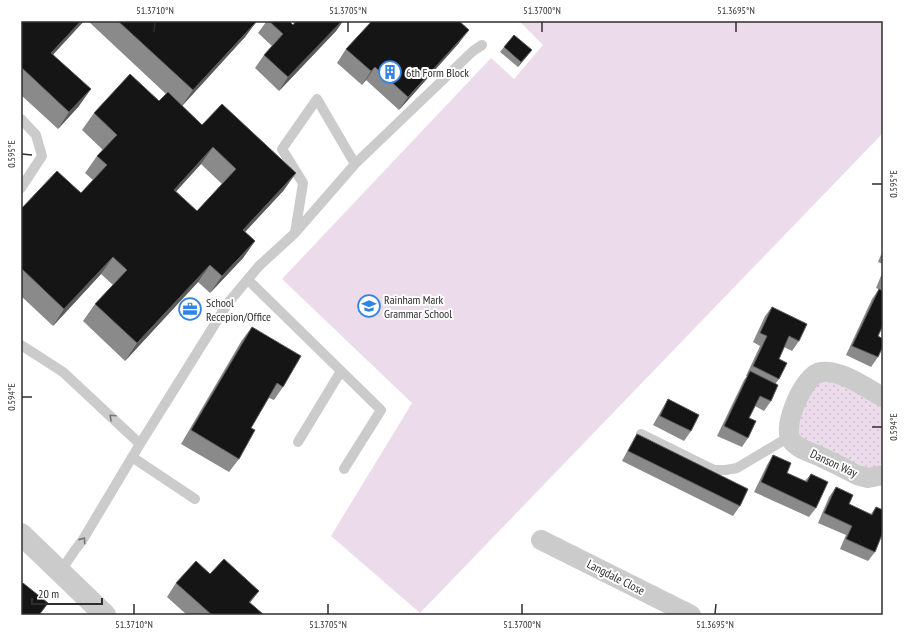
<svg xmlns="http://www.w3.org/2000/svg" width="904" height="636" font-family="'PT Sans Narrow',sans-serif">
<style>
.grass{fill:url(#grass-dots)}
.park{fill:#ecdceb}
.lines{fill:none;stroke-linecap:round;stroke-linejoin:round}
.service{stroke:#cbcbcb;stroke-width:10}
.minor{stroke:#cbcbcb;stroke-width:20}
.tertiary{stroke:#cbcbcb;stroke-width:22}
.wall{fill:#8a8a8a;fill-rule:evenodd}
.shaded-wall{fill:#5b5b5b}
.building{fill:#151515;stroke:#5b5b5b;fill-rule:evenodd}
.oneway{stroke:#757575}
.ticks{fill:none;stroke:#2e2e2e;stroke-width:1.5}
.labels{text-anchor:middle;dominant-baseline:central;stroke-width:4;stroke-linejoin:round;paint-order:stroke}
.poi-label{font-size:12px;fill:#2e2e2e;stroke:#fff;text-anchor:start}
.street-label{font-size:12px;fill:#2e2e2e;stroke:#fff}
.neatline{fill:none;stroke:#2e2e2e;stroke-width:1.5}
.ticks-label{font-size:10px;text-anchor:middle;fill:#2e2e2e}
</style>
<defs>
<pattern id="grass-dots" width="8" height="8" patternUnits="userSpaceOnUse"><rect width="8" height="8" fill="#ecdceb"/><path d="M2 2h.1M6 6h.1" fill="none" stroke="#cbbdca" stroke-width="1.8" stroke-linecap="round"/></pattern>
</defs>
<rect width="100%" height="100%" fill="#fff"/>
<path class="grass" d="M 822,377 L 883,403 L 883,460 L 880,466 L 868,469 L 796,436 L 794,423 L 809,388 Z"/>
<path class="park" d="M 519,21 L 883,21 L 883,133 L 420,613 L 331,536 L 412,403 L 282,279 L 491,58 L 514,79 L 543,45 Z"/>
<g class="lines">
<path class="service" d="M 21,119 L 36,135 L 42,156 L 21,188
M 355,164 L 473,51 L 482,45
M 248,280 L 381,410 L 344,469
M 21,345 L 63,372 L 140,444
M 641,434 L 714,470 L 726,470 L 737,468 L 789,437
M 298,442 L 341,371
M 132,457 L 195,499
M 60,572 L 75,550 L 82,541 L 140,444 L 228,303 L 259,266 L 295,233 L 303,183 L 282,149 L 317,99 L 355,164 L 295,233"/>
<path class="minor" d="M 883,397 C 866,388 840,369 821,372 C 805,373 780,428 792,441 C 798,449 810,452 819,456 C 832,462 844,468 857,475 L 868,478 L 883,475
M 541,540 L 691,615"/>
<path class="tertiary" d="M 21,534 L 105,615"/>
</g>
<path class="wall" d="M 21,21 L 84,21 L 53,54 L 79,106 L 58,129 L 21,95 Z
M 88,21 L 257,21 L 245,37 L 182,106 L 202,125 L 284,190 L 245,232 L 255,241 L 243,258 L 210,293 L 198,282 L 125,361 L 83,321 L 95,304 L 113,285 L 101,274 L 53,326 L 21,296 L 21,209 L 81,193 L 93,180 L 85,173 L 97,156 L 103,150 L 82,130 L 94,113 L 159,101 L 166,94 ZM 201,164 L 222,184 L 197,211 L 176,191 Z
M 265,21 L 289,21 L 293,25 L 296,21 L 343,21 L 336,31 L 279,91 L 255,68 L 264,55 L 272,46 L 258,33 L 266,22 Z
M 459,43 L 399,110 L 366,80 L 362,85 L 337,63 L 346,49 Z
M 504,47 L 528,55 L 518,67 L 500,52 Z
M 883,250 L 883,264 L 878,262 Z
M 883,271 L 883,291 L 876,288 Z
M 879,289 L 878,357 L 871,367 L 846,355 L 872,299 Z
M 772,307 L 799,341 L 792,351 L 784,347 L 779,359 L 779,379 L 776,383 L 771,401 L 764,411 L 755,406 L 749,418 L 748,438 L 742,447 L 717,436 L 744,380 L 747,376 L 746,376 L 760,346 L 753,342 L 765,316 Z
M 252,327 L 283,387 L 274,400 L 269,398 L 251,428 L 239,459 L 229,472 L 181,444 L 242,340 Z
M 668,399 L 691,431 L 684,441 L 653,425 L 662,409 Z
M 637,434 L 740,506 L 733,516 L 622,461 L 631,444 Z
M 773,455 L 787,473 L 805,481 L 811,474 L 816,508 L 809,517 L 754,492 L 767,465 Z
M 836,487 L 849,504 L 871,514 L 876,507 L 875,552 L 868,561 L 840,549 L 846,535 L 818,523 L 829,497 Z
M 176,583 L 250,603 L 264,615 L 187,615 L 167,597 Z"/>
<path class="shaded-wall" d="M 81,21 L 84,21 L 39,70 L 51,53 Z
M 257,21 L 245,37 L 181,107 L 193,90 Z
M 342,21 L 343,21 L 336,31 L 279,91 L 288,77 Z
M 469,30 L 459,43 L 399,110 L 408,97 Z
M 532,50 L 528,55 L 518,67 L 521,62 Z
M 375,67 L 366,80 L 362,85 L 371,71 Z
M 91,89 L 79,106 L 58,129 L 69,112 Z
M 213,147 L 201,164 L 162,207 L 174,190 Z
M 296,173 L 284,190 L 231,247 L 243,230 Z
M 255,241 L 243,258 L 210,293 L 222,276 Z
M 113,257 L 101,274 L 53,326 L 64,309 Z
M 210,265 L 198,282 L 125,361 L 137,343 Z
M 259,591 L 249,604 L 249,602 Z"/>
<path class="building" d="M 21,21 L 81,21 L 51,53 L 91,89 L 69,112 L 21,67 Z
M 118,21 L 257,21 L 193,90 Z
M 269,21 L 289,21 L 293,25 L 296,21 L 342,21 L 288,77 L 264,55 L 283,34 Z
M 372,21 L 459,21 L 469,30 L 408,97 L 375,67 L 371,71 L 346,49 Z
M 514,35 L 532,50 L 521,62 L 504,47 Z
M 130,74 L 159,101 L 168,92 L 202,125 L 222,104 L 296,173 L 243,230 L 255,241 L 222,276 L 210,265 L 137,343 L 95,304 L 127,270 L 113,257 L 64,309 L 21,268 L 21,209 L 57,171 L 81,193 L 107,165 L 97,156 L 117,135 L 94,113 ZM 213,147 L 236,169 L 197,211 L 174,190 Z
M 879,289 L 883,291 L 883,325 L 878,336 L 883,339 L 883,346 L 878,357 L 852,346 Z
M 772,307 L 807,324 L 799,341 L 789,336 L 779,359 L 787,363 L 779,379 L 753,366 L 767,336 L 760,333 Z
M 252,327 L 301,356 L 283,387 L 277,383 L 251,428 L 255,430 L 239,459 L 191,430 Z
M 750,371 L 778,385 L 771,401 L 760,396 L 749,418 L 756,421 L 748,438 L 724,426 Z
M 668,399 L 699,415 L 691,431 L 660,416 Z
M 637,434 L 748,489 L 740,506 L 628,451 Z
M 773,455 L 791,463 L 787,473 L 807,482 L 811,474 L 828,482 L 816,508 L 761,482 Z
M 836,487 L 853,495 L 849,504 L 872,515 L 876,507 L 883,510 L 883,532 L 875,552 L 846,539 L 852,526 L 824,513 Z
M 224,559 L 259,591 L 249,602 L 264,615 L 212,615 L 176,583 L 196,561 L 210,574 Z
M 23,583 L 48,603 L 39,615 L 21,615 L 21,585 Z"/>
<defs><path id="oneway-chevron" d="M-2-3.5L2.5 0L-2 3.5" fill="none" stroke-width="1.6" stroke-linecap="round" stroke-linejoin="round"/></defs>
<g class="oneway">
<use href="#oneway-chevron" transform="translate(112 417) rotate(-137)"/>
<use href="#oneway-chevron" transform="translate(83 540) rotate(-55)"/>
</g>
<path class="ticks" d="M 154,32 L 155,22M 348,32 L 348,22M 542,32 L 542,22M 736,32 L 736,22M 22,154 L 32,155M 872,184 L 882,184M 22,397 L 32,397M 872,427 L 882,427M 134,614 L 134,604M 328,614 L 328,604M 522,614 L 522,604M 715,614 L 716,604"/>
<defs>
<g id="building-ring" transform="scale(1.15)"><circle r="9.5" fill="#fff" stroke="#3184e5" stroke-width="1.5"/><path d="M-4-6H4V6H1V3H-1V6H-4ZM-2.5-4.3h1.7v1.8h-1.7ZM.8-4.3h1.7v1.8H.8ZM-2.5-1h1.7V.8h-1.7ZM.8-1h1.7V.8H.8Z" fill="#3184e5"/></g>
<g id="school-ring" transform="scale(1.15)"><circle r="9.5" fill="#fff" stroke="#3184e5" stroke-width="1.5"/><path d="M0-5L7-2L0 1L-7-2ZM-4 1L0 2.5L4 1V4Q0 6-4 4Z" fill="#3184e5"/></g>
<g id="office-ring" transform="scale(1.15)"><circle r="9.5" fill="#fff" stroke="#3184e5" stroke-width="1.5"/><path d="M-6-3h4V-5.5h4V-3h4V5H-6ZM-1-4.5V-3h2v-1.5ZM-6 0V1H6V0Z" fill="#3184e5"/></g>
</defs>
<g fill-rule="evenodd">
<use href="#building-ring" x="390" y="72"/>
<use href="#school-ring" x="369" y="306"/>
<use href="#office-ring" x="190" y="309"/>
</g>
<g class="labels">
<g class="poi-label">
<text x="406" y="72">6th Form Block</text>
<text x="384" y="299">Rainham Mark<tspan x="384" dy="14">Grammar School</tspan></text>
<text x="206" y="302">School<tspan x="206" dy="14">Recepion/Office</tspan></text>
</g>
<g class="street-label">
<text transform="translate(834 463) rotate(25)">Danson Way</text>
<text transform="translate(616 577) rotate(27)">Langdale Close</text>
</g>
</g>
<rect width="904" height="636" fill="none" stroke="#ffffff" stroke-width="44"/>
<path d="M32 598v6h70v-6" fill="none" stroke="#2e2e2e" stroke-width="2"/>
<text x="38" y="598" font-size="12" fill="#2e2e2e" stroke="#ffffff" stroke-width="3" paint-order="stroke">20 m</text>
<rect x="22" y="22" width="860" height="592" class="neatline"/>
<g class="ticks-label">
<text x="155" y="14">51.3710°N</text>
<text x="348" y="14">51.3705°N</text>
<text x="542" y="14">51.3700°N</text>
<text x="736" y="14">51.3695°N</text>
<text transform="translate(11 154) rotate(-90)" y="4">0.595°E</text>
<text transform="translate(893 184) rotate(-90)" y="4">0.595°E</text>
<text transform="translate(11 397) rotate(-90)" y="4">0.594°E</text>
<text transform="translate(893 427) rotate(-90)" y="4">0.594°E</text>
<text x="134" y="628">51.3710°N</text>
<text x="328" y="628">51.3705°N</text>
<text x="522" y="628">51.3700°N</text>
<text x="715" y="628">51.3695°N</text>
</g>
</svg>
